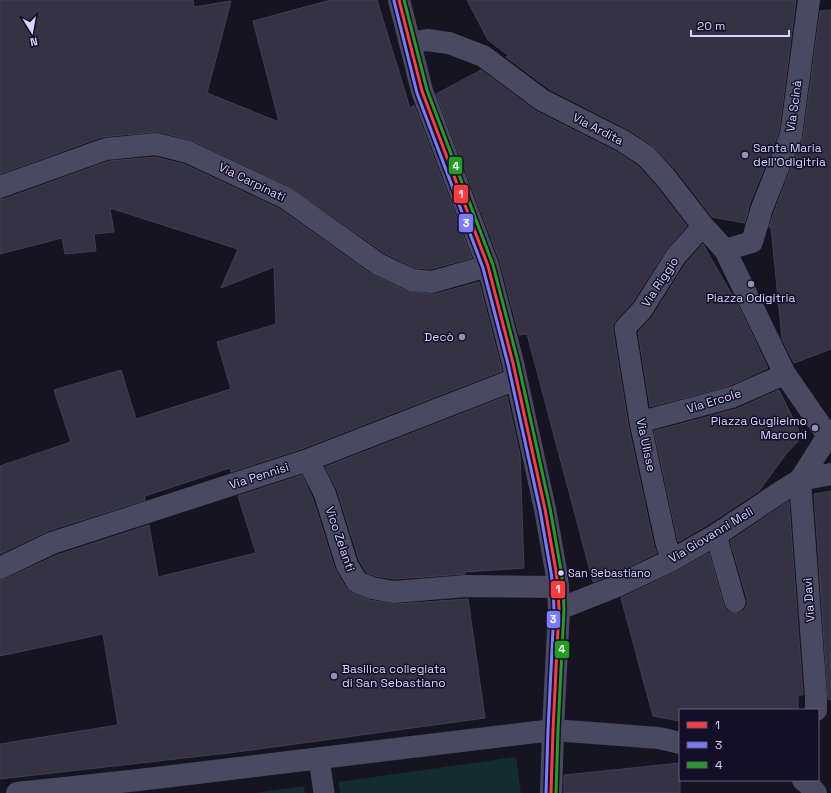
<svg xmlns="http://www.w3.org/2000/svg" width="831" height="793" font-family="'Space Grotesk',sans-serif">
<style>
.green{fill:#132c2d}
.building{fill:#343243;stroke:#433f54}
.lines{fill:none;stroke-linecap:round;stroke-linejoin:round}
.pedestrian{stroke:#4a4962;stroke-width:21}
.minor{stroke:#4a4962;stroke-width:22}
.tertiary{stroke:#4a4962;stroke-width:22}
.bus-1-casing{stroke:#130f26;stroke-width:6}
.bus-2-casing{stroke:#130f26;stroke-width:6}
.bus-3-casing{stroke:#130f26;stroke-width:6}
.bus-1{stroke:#ff3a3a;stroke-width:3}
.bus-2{stroke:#7a7aff;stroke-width:3}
.bus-3{stroke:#20a020;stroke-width:3}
.poi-dot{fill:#9591b1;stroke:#130f26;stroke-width:1.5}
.bus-dot{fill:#d9d4ff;stroke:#130f26;stroke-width:1.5}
.labels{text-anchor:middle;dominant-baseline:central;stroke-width:3;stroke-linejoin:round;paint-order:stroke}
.bus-label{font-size:11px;fill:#d9d4ff;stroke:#130f26;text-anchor:start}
.street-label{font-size:12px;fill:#d9d4ff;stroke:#130f26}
.poi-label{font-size:12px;fill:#d9d4ff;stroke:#130f26;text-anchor:start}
.line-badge{stroke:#130f26;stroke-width:1.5}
.badge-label{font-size:11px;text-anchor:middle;font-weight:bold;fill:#fff}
</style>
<rect width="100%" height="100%" fill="#161421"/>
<path class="green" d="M 516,757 L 521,793 L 340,793 L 338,782 Z
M 304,786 L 305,793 L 255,793 Z"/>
<path class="building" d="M 0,0 L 193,0 L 194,7 L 231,1 L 207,93 L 279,122 L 253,21 L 331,0 L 377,0 L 410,108 L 414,105 L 472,258 L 431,269 L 415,268 L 384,253 L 291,187 L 193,141 L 159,132 L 155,132 L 102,137 L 0,174 Z
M 467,0 L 796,0 L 779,132 L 750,203 L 745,223 L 712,217 L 675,169 L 653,146 L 629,130 L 549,89 L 506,57 L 509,56 L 488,40 Z
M 831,10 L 831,349 L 794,363 L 782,339 L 771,227 L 769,227 L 774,212 L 803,137 L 820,11 Z
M 481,70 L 536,111 L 617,152 L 638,166 L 655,185 L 687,226 L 666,250 L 632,303 L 616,320 L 613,325 L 613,330 L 628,424 L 654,546 L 657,553 L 612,575 L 593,582 L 527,334 L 519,335 L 500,262 L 436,94 Z
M 155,157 L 184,164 L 280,209 L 371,274 L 407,291 L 431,294 L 435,294 L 479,282 L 502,371 L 304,448 L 231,472 L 230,468 L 145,496 L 145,500 L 48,531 L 0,554 L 0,466 L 71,442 L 54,390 L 121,370 L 136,419 L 231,389 L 217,342 L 276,324 L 274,267 L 221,288 L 238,249 L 110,208 L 114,232 L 94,234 L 96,251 L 65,254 L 62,238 L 0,254 L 0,199 L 4,199 L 109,161 Z
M 703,244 L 739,307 L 768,368 L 729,386 L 650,407 L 638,332 L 652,317 L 686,263 Z
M 779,390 L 802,437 L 786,454 L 759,491 L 709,524 L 678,542 L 654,431 L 736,409 Z
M 507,396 L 520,455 L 524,568 L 464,572 L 465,574 L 395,579 L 375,576 L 366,572 L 359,560 L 337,490 L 325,467 Z
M 302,475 L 313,499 L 335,569 L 346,588 L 352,593 L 370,600 L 395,604 L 468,599 L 485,718 L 237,752 L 0,779 L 0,744 L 118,725 L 103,634 L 0,656 L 0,580 L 5,579 L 57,555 L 149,525 L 158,577 L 256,553 L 238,496 Z
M 831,491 L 831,700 L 828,699 L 814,494 Z
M 789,501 L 803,695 L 798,695 L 798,710 L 680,710 L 680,721 L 653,716 L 621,598 L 677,571 L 709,553 L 724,606 L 727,611 L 732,613 L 739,613 L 744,610 L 747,605 L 747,599 L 730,541 Z
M 680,763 L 680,793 L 564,793 L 564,775 L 623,769 Z"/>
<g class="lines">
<path class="pedestrian" d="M 640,422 L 733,397 L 785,374
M 716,535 L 735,602
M 672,560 L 666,543 L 640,422 L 625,328 L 642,310 L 676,256 L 703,226
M 319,758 L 324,793"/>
<path class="minor" d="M 410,43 L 427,40 L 449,43 L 483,56 L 542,100 L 623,141 L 646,156 L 665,177 L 703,226 L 725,250 L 785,374 L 828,436
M 0,187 L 106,149 L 156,144 L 188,152 L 286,198 L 378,264 L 412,280 L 432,282 L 488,266
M 725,250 L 752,242 L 762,208 L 791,135 L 809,0
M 308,460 L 325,494 L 347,565 L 357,582 L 372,588 L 394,592 L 466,586 L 558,587
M 0,568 L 52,543 L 308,460 L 516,379
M 559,609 L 617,586 L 672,560 L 716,535 L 782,491 L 800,480 L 831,474
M 816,710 L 816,697 L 800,480 L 831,431
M 803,780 L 808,784 L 816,793
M 17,793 L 139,780 L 553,730 L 659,738 L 680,743"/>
<path class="tertiary" d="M 399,0 L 410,43 L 422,91 L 488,266 L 513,363 L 545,509 L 556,571 L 558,587 L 559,609 L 553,730 L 551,793"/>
<g class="bus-1-casing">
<path id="bus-1" d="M 399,0 L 422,91 L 488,266 L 513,363 L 545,509 L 556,571 L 558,587 L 559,609 L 553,730 L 551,793"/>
</g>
<g class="bus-2-casing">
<path id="bus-2" d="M 394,1 L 417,93 L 483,268 L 508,364 L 540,510 L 551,572 L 553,587 L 554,609 L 548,730 L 546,793"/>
</g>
<g class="bus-3-casing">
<path id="bus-3" d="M 404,0 L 427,90 L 493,265 L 518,362 L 550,508 L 561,570 L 563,587 L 564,609 L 558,730 L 556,793"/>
</g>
<use href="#bus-1" class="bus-1"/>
<use href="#bus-2" class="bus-2"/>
<use href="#bus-3" class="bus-3"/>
</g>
<g class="poi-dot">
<circle cx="745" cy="155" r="4"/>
<circle cx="751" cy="284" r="4"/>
<circle cx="462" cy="337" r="4"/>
<circle cx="815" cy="428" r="4"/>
<circle cx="334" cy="676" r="4"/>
</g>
<circle class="bus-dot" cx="561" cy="573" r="3.5"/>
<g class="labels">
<g class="bus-label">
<text x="568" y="573">San Sebastiano</text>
</g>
<g class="street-label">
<text transform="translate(794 106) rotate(-82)">Via Scinà</text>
<text transform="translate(598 129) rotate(27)">Via Ardita</text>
<text transform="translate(252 182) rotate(26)">Via Carpinati</text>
<text transform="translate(660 282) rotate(-57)">Via Riggio</text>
<text transform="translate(714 401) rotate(-17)">Via Ercole</text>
<text transform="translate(646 445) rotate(78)">Via Ulisse</text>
<text transform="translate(259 476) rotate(-18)">Via Pennisi</text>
<text transform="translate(711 535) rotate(-31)">Via Giovanni Meli</text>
<text transform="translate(340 539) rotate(71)">Vico Zelanti</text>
<text transform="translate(809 600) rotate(-94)">Via Davì</text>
</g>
<g class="poi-label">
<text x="753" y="148">Santa Maria<tspan x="753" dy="14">dell'Odigitria</tspan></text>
<text x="751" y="298" text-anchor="middle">Piazza Odigitria</text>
<text x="454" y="337" text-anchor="end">Decò</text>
<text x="807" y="421" text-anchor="end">Piazza Guglielmo<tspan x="807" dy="14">Marconi</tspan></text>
<text x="342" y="669">Basilica collegiata<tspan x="342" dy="14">di San Sebastiano</tspan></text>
</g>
</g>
<g class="line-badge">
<rect x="448" y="156" width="15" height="19" rx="4" fill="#20a020"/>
<rect x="453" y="184" width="16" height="20" rx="4" fill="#ff3a3a"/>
<rect x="458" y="213" width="16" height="20" rx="4" fill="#7a7aff"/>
<rect x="550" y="580" width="16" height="19" rx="4" fill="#ff3a3a"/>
<rect x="546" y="610" width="15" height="19" rx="4" fill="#7a7aff"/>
<rect x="554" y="640" width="16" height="19" rx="4" fill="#20a020"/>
</g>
<g class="badge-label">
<text x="456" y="170">4</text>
<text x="461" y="198">1</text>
<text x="466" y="227">3</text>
<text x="558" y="593">1</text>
<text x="553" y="623">3</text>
<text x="562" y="653">4</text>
</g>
<rect x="679" y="709" width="140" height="72" fill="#130f26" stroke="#625e7d"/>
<rect x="687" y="722" width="20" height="6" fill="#ff3a3a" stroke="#625e7d"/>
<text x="715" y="729" font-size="12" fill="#d9d4ff">1</text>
<rect x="687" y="742" width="20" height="6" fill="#7a7aff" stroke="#625e7d"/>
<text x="715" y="749" font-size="12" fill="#d9d4ff">3</text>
<rect x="687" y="762" width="20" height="6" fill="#20a020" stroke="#625e7d"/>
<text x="715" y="769" font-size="12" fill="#d9d4ff">4</text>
<g transform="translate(32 32) rotate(169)" stroke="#130f26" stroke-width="3" paint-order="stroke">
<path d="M0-3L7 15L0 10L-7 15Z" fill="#d9d4ff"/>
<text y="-6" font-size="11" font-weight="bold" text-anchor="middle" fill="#d9d4ff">N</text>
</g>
<path d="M691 30v6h98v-6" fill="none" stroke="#d9d4ff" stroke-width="2"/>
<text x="697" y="30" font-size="12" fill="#d9d4ff" stroke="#130f26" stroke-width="3" paint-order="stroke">20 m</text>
</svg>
